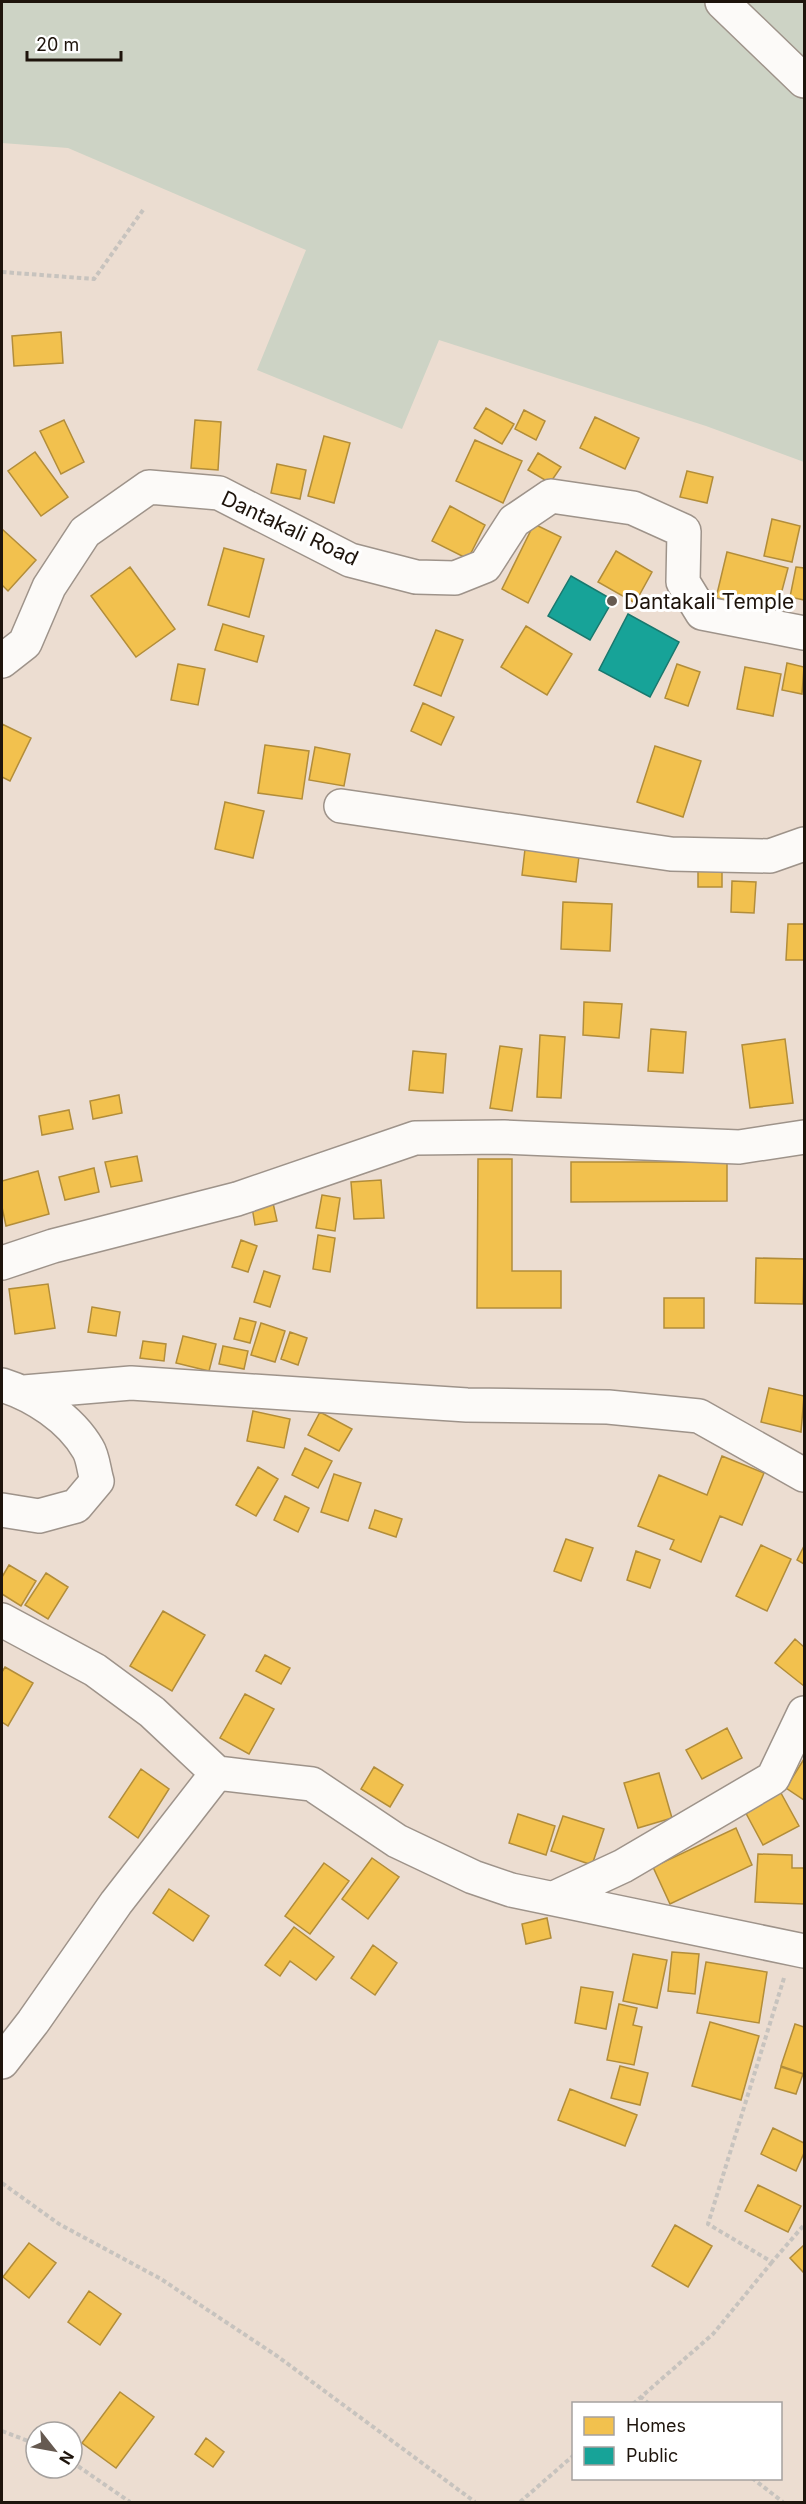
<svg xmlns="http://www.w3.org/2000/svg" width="806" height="2504" font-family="Inter,sans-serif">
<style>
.green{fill:#cdd3c5}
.homes{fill:#f2c14e;stroke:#b28d3a;stroke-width:1.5}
.public{fill:#17a398;stroke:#19786e;stroke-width:1.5}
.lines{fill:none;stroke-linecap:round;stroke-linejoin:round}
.minor-casing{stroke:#9e938a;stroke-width:36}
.path{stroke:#c7c3be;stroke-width:4;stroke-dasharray:4.5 3;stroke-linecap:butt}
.minor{stroke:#fcfaf8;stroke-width:33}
.poi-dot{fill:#665a51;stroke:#fff;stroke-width:2}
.labels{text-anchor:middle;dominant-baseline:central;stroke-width:6;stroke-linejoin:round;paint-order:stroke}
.street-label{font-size:21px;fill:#1e140c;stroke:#fff}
.poi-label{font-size:21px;fill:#1e140c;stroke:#fff;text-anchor:start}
</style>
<rect width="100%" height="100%" fill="#ecddd1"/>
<path class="green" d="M 2,2 L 804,2 L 804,462 L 706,426 L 439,340 L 402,429 L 257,370 L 306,250 L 68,148 L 2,143 Z"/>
<path class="homes" d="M 61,332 L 63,363 L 14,366 L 12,336 Z
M 486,408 L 514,424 L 502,444 L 474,428 Z
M 524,410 L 545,421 L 536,440 L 515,429 Z
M 595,417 L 639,438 L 625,469 L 580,448 Z
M 64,420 L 84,462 L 61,474 L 40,431 Z
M 195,420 L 221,422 L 218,470 L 191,468 Z
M 324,436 L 350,443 L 334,503 L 308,496 Z
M 475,440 L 522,461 L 503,503 L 456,481 Z
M 35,452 L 68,497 L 41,516 L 8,471 Z
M 538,453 L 561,467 L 550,483 L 528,470 Z
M 277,464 L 306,470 L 300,499 L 271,493 Z
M 687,471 L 713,477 L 707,503 L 680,497 Z
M 450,506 L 485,525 L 468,559 L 432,541 Z
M 772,519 L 800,526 L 792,562 L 764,556 Z
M 534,524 L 561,537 L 528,603 L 502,589 Z
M 2,529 L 36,560 L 8,591 L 2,585 Z
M 224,548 L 264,559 L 249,617 L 208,605 Z
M 616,551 L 652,572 L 635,603 L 598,582 Z
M 727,552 L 788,568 L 776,613 L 716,598 Z
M 130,567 L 175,629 L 136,657 L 91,596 Z
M 796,567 L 804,568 L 804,600 L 790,597 Z
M 223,624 L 264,636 L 257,662 L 215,650 Z
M 526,626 L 572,654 L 547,695 L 501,667 Z
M 436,630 L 463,640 L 441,696 L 414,685 Z
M 787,663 L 804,667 L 802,694 L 782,690 Z
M 178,664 L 205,669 L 198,705 L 171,700 Z
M 677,664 L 700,672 L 688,706 L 665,698 Z
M 745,667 L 781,674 L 773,716 L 737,709 Z
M 423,703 L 454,717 L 441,745 L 411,731 Z
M 2,724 L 31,738 L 10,781 L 2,777 Z
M 265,745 L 309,751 L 302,799 L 258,793 Z
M 655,746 L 701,761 L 683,817 L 637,802 Z
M 315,747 L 350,754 L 344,786 L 309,780 Z
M 225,802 L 264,811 L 253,858 L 215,849 Z
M 525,849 L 579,856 L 576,882 L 522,875 Z
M 698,865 L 722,865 L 722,887 L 698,887 Z
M 732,881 L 756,882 L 754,913 L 731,912 Z
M 563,902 L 612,904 L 610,951 L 561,949 Z
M 788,924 L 804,924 L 804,960 L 786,960 Z
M 584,1002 L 622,1004 L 619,1038 L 583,1035 Z
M 651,1029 L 686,1032 L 683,1073 L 648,1071 Z
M 540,1035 L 565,1037 L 561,1098 L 537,1097 Z
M 785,1039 L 793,1103 L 750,1108 L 742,1045 Z
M 500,1046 L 522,1049 L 512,1111 L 490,1108 Z
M 413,1051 L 446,1054 L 443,1093 L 409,1090 Z
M 119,1095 L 122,1113 L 93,1119 L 90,1101 Z
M 69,1110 L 73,1129 L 42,1135 L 39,1116 Z
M 137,1156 L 142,1181 L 111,1187 L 105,1162 Z
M 478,1159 L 512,1159 L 512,1271 L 561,1271 L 561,1308 L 477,1308 Z
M 571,1162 L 727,1162 L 727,1201 L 571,1202 Z
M 94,1168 L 99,1192 L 65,1200 L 59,1177 Z
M 38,1171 L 49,1214 L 6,1226 L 2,1207 L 2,1181 Z
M 381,1180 L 384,1218 L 354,1219 L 351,1182 Z
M 322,1195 L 340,1198 L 335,1231 L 316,1228 Z
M 273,1203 L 277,1221 L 255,1225 L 252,1207 Z
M 318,1235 L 335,1238 L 330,1272 L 313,1269 Z
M 241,1240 L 257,1246 L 248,1272 L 232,1267 Z
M 756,1258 L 804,1259 L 803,1304 L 755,1303 Z
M 264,1271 L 280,1276 L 270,1307 L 254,1302 Z
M 48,1284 L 55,1328 L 15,1334 L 9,1289 Z
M 664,1298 L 704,1298 L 704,1328 L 664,1328 Z
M 92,1307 L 120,1312 L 116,1336 L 88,1332 Z
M 240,1318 L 256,1322 L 250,1343 L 234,1339 Z
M 261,1323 L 285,1331 L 275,1362 L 251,1355 Z
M 290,1332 L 307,1338 L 298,1365 L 281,1359 Z
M 183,1336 L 216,1344 L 209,1371 L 176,1363 Z
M 143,1341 L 166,1344 L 164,1361 L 140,1358 Z
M 223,1346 L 248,1351 L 244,1369 L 219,1364 Z
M 769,1388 L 804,1396 L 801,1432 L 761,1422 Z
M 253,1411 L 290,1419 L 284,1448 L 247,1441 Z
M 320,1412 L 352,1429 L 339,1451 L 308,1435 Z
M 305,1448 L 332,1461 L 318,1488 L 292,1475 Z
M 722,1456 L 764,1473 L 742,1525 L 720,1516 L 701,1562 L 670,1549 L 674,1540 L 638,1526 L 659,1475 L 707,1495 Z
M 258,1467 L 278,1479 L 256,1516 L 236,1505 Z
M 334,1474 L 361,1483 L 348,1521 L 321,1512 Z
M 285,1496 L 309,1508 L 298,1532 L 274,1520 Z
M 375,1510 L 402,1519 L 396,1537 L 369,1528 Z
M 566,1539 L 593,1548 L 581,1581 L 554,1571 Z
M 761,1545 L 791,1559 L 767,1611 L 736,1596 Z
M 804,1546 L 804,1564 L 797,1560 Z
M 636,1551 L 660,1560 L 650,1588 L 627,1580 Z
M 9,1565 L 36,1581 L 21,1606 L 2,1594 L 2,1577 Z
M 46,1573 L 68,1587 L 48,1619 L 25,1605 Z
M 163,1611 L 205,1635 L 172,1691 L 130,1666 Z
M 795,1639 L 804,1647 L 804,1686 L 775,1663 Z
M 265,1655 L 290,1668 L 281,1684 L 256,1671 Z
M 5,1667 L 33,1683 L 8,1726 L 2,1722 L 2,1672 Z
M 245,1694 L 274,1709 L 249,1754 L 220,1738 Z
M 727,1728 L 742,1758 L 702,1779 L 686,1750 Z
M 804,1759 L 804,1800 L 786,1788 Z
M 374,1767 L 403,1785 L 390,1807 L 361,1789 Z
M 141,1769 L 169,1789 L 138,1838 L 109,1817 Z
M 659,1773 L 672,1818 L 638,1828 L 624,1783 Z
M 776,1784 L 799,1826 L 763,1845 L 741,1804 Z
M 518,1814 L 555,1826 L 546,1855 L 509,1843 Z
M 563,1816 L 604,1829 L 592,1865 L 551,1851 Z
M 736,1828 L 752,1865 L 670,1904 L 653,1867 Z
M 758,1854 L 792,1855 L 792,1868 L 804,1868 L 804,1904 L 755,1902 Z
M 372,1858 L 399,1877 L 368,1919 L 342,1899 Z
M 324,1863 L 349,1881 L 310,1934 L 285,1916 Z
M 169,1889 L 209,1916 L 193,1941 L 153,1913 Z
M 547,1918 L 551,1938 L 526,1944 L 522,1924 Z
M 294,1927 L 334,1957 L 316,1980 L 290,1961 L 280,1976 L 265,1965 Z
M 373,1945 L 397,1963 L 375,1995 L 351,1978 Z
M 672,1952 L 699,1954 L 695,1994 L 668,1991 Z
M 633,1954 L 667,1960 L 657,2008 L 623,2001 Z
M 706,1962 L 767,1972 L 759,2023 L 697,2013 Z
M 581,1987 L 613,1992 L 606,2029 L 575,2023 Z
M 619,2004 L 637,2008 L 633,2025 L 642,2027 L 634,2065 L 607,2060 Z
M 710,2022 L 759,2036 L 741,2100 L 692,2086 Z
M 795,2024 L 804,2027 L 804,2074 L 781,2066 Z
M 620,2066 L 648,2073 L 640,2105 L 611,2098 Z
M 781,2067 L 803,2074 L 796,2094 L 775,2088 Z
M 570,2089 L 637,2115 L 625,2146 L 558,2120 Z
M 773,2128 L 804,2143 L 804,2153 L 796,2171 L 761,2154 Z
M 758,2185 L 801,2206 L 788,2232 L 745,2211 Z
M 675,2225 L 712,2246 L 688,2287 L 652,2266 Z
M 29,2243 L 56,2263 L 29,2298 L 3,2277 Z
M 804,2245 L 804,2273 L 790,2258 Z
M 89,2291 L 121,2314 L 100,2345 L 68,2322 Z
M 120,2392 L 154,2417 L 116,2468 L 82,2443 Z
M 206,2438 L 224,2452 L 213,2467 L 195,2454 Z"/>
<path class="public" d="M 571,576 L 613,600 L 590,640 L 548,616 Z
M 628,614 L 679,642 L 650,697 L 599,670 Z"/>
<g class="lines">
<g class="minor-casing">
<path id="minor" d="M 722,2 L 804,81
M 2,661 L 25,643 L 49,587 L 85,532 L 149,487 L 219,493 L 350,560 L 416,577 L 455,578 L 485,566 L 514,521 L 551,496 L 633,508 L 684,531 L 683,582 L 702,613 L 804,633
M 341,806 L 671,854 L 770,856 L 804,844
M 2,1263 L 53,1246 L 237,1199 L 415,1138 L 504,1137 L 739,1147 L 804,1137
M 2,1385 C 34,1395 70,1418 88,1449 C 93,1457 94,1471 97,1481 L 76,1506 L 39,1516 L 2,1510
M 24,1392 L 131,1383 L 467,1405 L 608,1407 L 699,1416 L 804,1475
M 2,1620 L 95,1670 L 152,1712 L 217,1773 L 312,1784 L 397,1841 L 473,1877 L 511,1890 L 804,1951
M 554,1898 L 623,1866 L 773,1778 L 804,1713
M 2,2062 L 33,2022 L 116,1903 L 217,1773"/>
</g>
<path class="path" d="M 2,272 L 94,279 L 143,210
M 784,1978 L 708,2224 L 772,2262 L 804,2225
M 2,2183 L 59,2224 L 161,2279 L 277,2356 L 475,2502
M 633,2404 L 641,2397
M 649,2404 L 641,2397 L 713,2334 L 772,2262
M 2,2431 L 36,2444
M 72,2462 L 130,2502
M 752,2478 L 783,2502
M 520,2502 L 574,2455"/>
<use href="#minor" class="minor"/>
</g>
<circle class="poi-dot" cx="612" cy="601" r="6"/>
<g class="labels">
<g class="street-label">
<text transform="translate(290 528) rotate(25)">Dantakali Road</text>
</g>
<g class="poi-label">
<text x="624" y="601">Dantakali Temple</text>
</g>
</g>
<rect width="806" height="2504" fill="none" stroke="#1e140c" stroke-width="6"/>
<rect x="572" y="2402" width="210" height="78" fill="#ffffff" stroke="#a5a19e" stroke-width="1.5"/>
<rect x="584" y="2417" width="30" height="18" fill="#f2c14e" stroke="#a5a19e" stroke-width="1.5"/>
<text x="626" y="2432" font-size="18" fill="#1e140c">Homes</text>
<rect x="584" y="2447" width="30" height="18" fill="#17a398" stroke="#a5a19e" stroke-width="1.5"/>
<text x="626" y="2462" font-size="18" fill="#1e140c">Public</text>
<g transform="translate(54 2450) rotate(121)"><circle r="28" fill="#ffffff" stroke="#a5a19e" stroke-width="1.5"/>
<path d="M0-4.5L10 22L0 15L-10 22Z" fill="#665a51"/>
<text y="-9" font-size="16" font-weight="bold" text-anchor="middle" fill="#1e140c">N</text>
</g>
<path d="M27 51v9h94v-9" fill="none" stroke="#1e140c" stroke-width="3"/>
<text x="36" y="51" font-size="18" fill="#1e140c" stroke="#ffffff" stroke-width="4.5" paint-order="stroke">20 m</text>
</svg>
